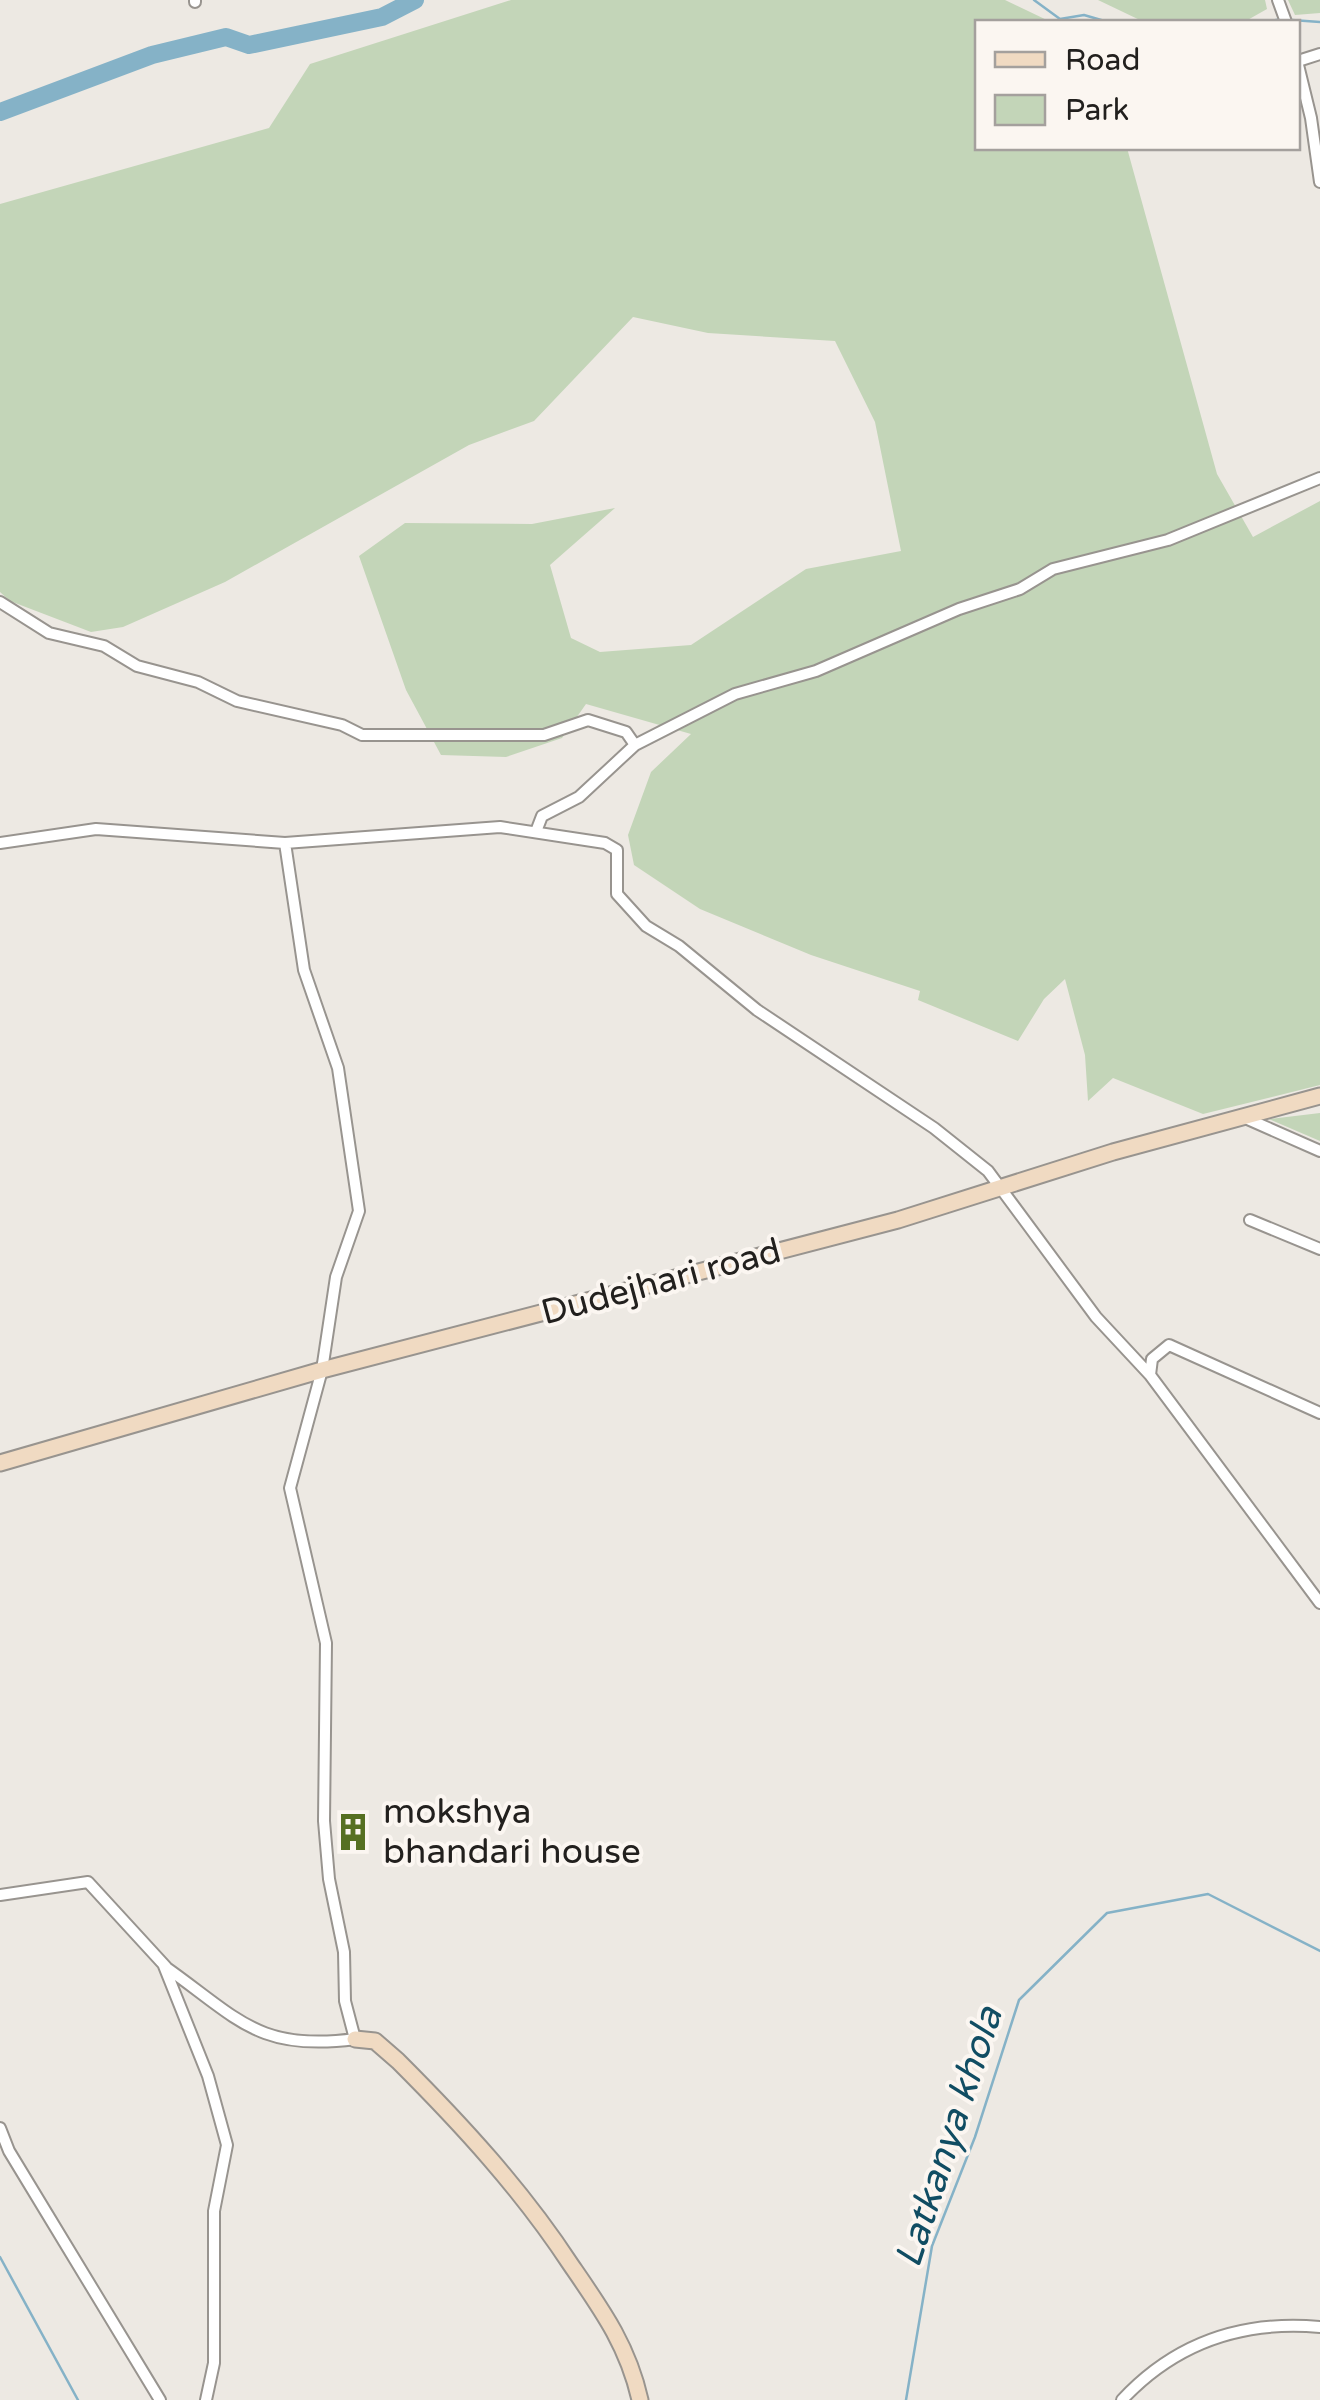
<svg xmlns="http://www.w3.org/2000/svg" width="1320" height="2400" font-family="'Varela Round',sans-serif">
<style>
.green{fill:#c3d5b8}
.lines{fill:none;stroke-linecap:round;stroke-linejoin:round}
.stream{stroke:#85b2c7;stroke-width:2.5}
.river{stroke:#85b2c7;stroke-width:18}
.street-casing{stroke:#98948f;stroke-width:14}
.secondary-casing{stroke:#98948f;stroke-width:19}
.street{stroke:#fff;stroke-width:10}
.secondary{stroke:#f0dac2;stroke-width:15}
.labels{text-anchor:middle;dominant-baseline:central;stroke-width:8;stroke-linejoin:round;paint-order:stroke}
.street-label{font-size:35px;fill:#22201e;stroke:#fbf6f1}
.poi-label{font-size:35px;fill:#22201e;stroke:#fbf6f1;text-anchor:start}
.water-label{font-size:38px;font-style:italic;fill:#104d63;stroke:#fbf6f1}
</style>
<rect width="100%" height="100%" fill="#ede9e3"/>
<path class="green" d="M 511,0 L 1005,0 L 1051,22 L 978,22 L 978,148 L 1127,148 L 1217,474 L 1253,537 L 1320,501 L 1320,1085 L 1203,1114 L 1113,1078 L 1088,1101 L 1085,1055 L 1065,979 L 1044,999 L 1018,1041 L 918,1000 L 920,991 L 811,955 L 700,909 L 634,865 L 628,835 L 651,772 L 691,734 L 586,704 L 562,738 L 506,757 L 441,755 L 406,690 L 359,556 L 405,523 L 532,524 L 615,508 L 550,565 L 571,638 L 600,652 L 691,645 L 806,569 L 901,551 L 875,422 L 835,341 L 708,333 L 633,317 L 534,421 L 469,445 L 225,582 L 123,627 L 91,632 L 10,601 L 0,592 L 0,204 L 269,128 L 310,64 Z
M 1098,0 L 1265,0 L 1267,9 L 1244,22 L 1144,22 Z
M 1288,0 L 1320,0 L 1320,13 L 1295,15 Z
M 1320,1113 L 1320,1141 L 1269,1119 Z"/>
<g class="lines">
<path class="stream" d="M 1034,0 L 1060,19 L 1084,15 L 1108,22
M 1292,20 L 1320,22
M 1265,22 L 1282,19
M 0,2257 L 78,2400
M 906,2400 L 932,2246 L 975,2137 L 1019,2000 L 1107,1913 L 1208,1894 L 1320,1951"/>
<path class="river" d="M 0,112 L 152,55 L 226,37 L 249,45 L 382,17 L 415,0"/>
<g class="street-casing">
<path id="street" d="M 195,0 L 195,2
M 1278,0 L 1286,22
M 1298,61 L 1320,54
M 1298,65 L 1311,118 L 1320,182
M 0,602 L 49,633 L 104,646 L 137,666 L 198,682 L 237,701 L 342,725 L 362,735 L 544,735 L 588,720 L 626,732 L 635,745
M 537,829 L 542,816 L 579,797 L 635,745 L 735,694 L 816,671 L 959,609 L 1020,589 L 1053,569 L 1168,540 L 1320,478
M 0,843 L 96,829 L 285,843 L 500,827 L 605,843 L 617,850 L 617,894 L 646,926 L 679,946 L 757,1010 L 934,1128 L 988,1171 L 1096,1317 L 1150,1375
M 1243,1117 L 1320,1151
M 1250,1220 L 1320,1249
M 1320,1413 L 1169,1345 L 1152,1359 L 1150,1375 L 1320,1603
M 0,1895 L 88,1882 L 166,1967
M 0,2128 L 9,2151 L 160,2400
M 206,2400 L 214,2363 L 214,2211 L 227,2145 L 208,2076 L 164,1966 C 238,2018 258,2052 355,2039 L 345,2001 L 344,1952 L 329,1879 L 324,1821 L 326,1643 L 290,1488 L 322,1370 L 336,1277 L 359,1211 L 338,1068 L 304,970 L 285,843
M 1122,2400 C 1176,2342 1242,2320 1320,2327"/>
</g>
<g class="secondary-casing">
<path id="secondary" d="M 0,1463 L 322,1370 L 898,1220 L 1113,1152 L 1320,1096
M 355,2039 L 375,2041 L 398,2061 C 462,2125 521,2189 571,2265 C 602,2310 628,2346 640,2400"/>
</g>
<use href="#street" class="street"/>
<use href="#secondary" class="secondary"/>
</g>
<defs>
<g id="building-bare" transform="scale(3)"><path d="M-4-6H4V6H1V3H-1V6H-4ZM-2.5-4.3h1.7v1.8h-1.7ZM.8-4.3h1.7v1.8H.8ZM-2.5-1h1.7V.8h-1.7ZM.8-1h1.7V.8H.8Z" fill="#567022" stroke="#fbf6f1" stroke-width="2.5" paint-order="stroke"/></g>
</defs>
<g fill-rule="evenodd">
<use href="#building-bare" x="353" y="1832"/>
</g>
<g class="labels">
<g class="street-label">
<text transform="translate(661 1282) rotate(-15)">Dudejhari road</text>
</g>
<g class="poi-label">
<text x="383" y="1812">mokshya<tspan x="383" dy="40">bhandari house</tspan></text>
</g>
<g class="water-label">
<text transform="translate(949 2137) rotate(-72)">Latkanya khola</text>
</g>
</g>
<rect x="975" y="20" width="325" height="130" fill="#fbf6f1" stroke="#a4a09d" stroke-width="2.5"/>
<rect x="995" y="52" width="50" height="15" fill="#f0dac2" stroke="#a4a09d" stroke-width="2.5"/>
<text x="1065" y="70" font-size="30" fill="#22201e">Road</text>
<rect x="995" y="95" width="50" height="30" fill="#c3d5b8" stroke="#a4a09d" stroke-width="2.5"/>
<text x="1065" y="120" font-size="30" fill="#22201e">Park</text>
</svg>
